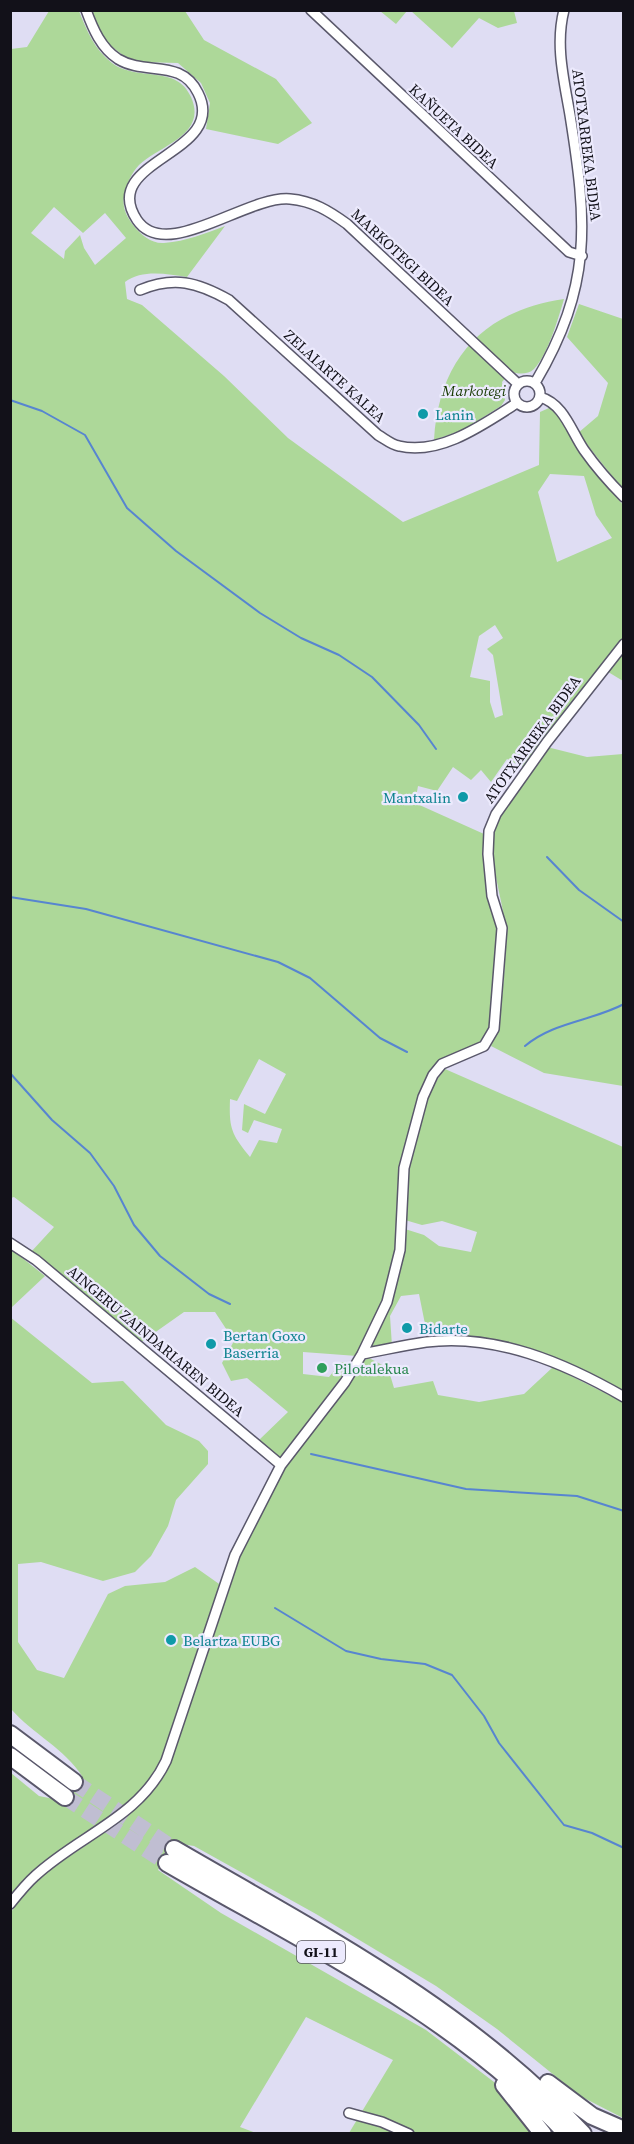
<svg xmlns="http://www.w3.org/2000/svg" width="634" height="2144" font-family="'Source Serif 4',serif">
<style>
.green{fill:#add899;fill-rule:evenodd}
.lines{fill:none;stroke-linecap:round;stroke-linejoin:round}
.stream{stroke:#5785d0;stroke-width:2}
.motorway-tunnel{stroke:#c0bed2;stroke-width:16;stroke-dasharray:16 8;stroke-linecap:butt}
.minor-casing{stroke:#5a586b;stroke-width:12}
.motorway-casing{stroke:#5a586b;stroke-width:20}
.minor{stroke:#fff;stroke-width:9}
.motorway{stroke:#fff;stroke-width:16}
.culture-dot{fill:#0f9aa8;stroke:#eceafd;stroke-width:2}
.leisure-dot{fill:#2e9e5b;stroke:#eceafd;stroke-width:2}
.labels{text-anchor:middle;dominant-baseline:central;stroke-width:4.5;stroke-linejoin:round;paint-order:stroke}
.shield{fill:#eceafd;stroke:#53525d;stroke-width:1.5}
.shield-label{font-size:14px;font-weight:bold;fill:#121119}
.street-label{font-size:15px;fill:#121119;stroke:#eceafd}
.park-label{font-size:15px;font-style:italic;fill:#173900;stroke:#eceafd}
.culture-label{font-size:15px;fill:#0d838f;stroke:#eceafd;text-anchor:start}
.leisure-label{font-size:15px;fill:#27864d;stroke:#eceafd;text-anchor:start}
</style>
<rect width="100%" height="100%" fill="#dfddf3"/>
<path class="green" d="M 49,11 L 79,11 C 87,31 94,49 112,63 C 137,82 177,64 191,97 C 208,135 160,145 139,165 C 131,174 128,181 125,193 C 121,206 126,216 134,226 C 141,235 152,244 164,243 C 187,241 204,234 225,226 L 187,277 C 167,274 142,269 125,282 L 127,299 L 142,305 L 224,376 L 288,438 L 403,522 L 539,465 L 540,412 L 549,408 L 558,412 L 584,455 L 623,505 L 623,681 L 600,667 L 525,768 L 507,759 L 491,782 L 481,770 L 471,780 L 453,767 L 437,791 L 418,786 L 415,803 L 484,834 L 486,893 L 499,926 L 492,1026 L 482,1043 L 430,1076 L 402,1173 L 397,1250 L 385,1299 L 357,1356 L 303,1352 L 303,1374 L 329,1377 L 341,1362 L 353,1362 L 280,1458 L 259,1440 L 288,1412 L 247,1378 L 231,1381 L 222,1363 L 234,1341 L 215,1312 L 184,1312 L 140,1343 L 31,1252 L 54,1227 L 14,1197 L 11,1198 L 11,49 L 27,47 ZM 54,207 L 83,233 L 105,213 L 126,238 L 95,265 L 84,248 L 80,235 L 65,251 L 64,259 L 31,233 ZM 550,474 L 584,476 L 596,515 L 612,538 L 557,562 L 538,492 ZM 495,625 L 503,638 L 487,649 L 493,655 L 503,715 L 495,718 L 490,702 L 490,681 L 470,677 L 479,636 ZM 259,1059 L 286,1074 L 265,1114 L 244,1104 L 242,1130 L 248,1133 L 254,1120 L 282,1129 L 277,1143 L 259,1140 L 250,1157 C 231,1134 229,1128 230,1099 L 237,1101 Z
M 90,11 L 185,11 L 204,40 L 276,79 L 312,123 L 278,144 L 206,129 L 210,103 L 201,83 L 178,63 L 141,62 L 124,56 L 107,43 Z
M 380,11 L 407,11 L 396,24 Z
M 411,11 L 514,11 L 517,23 L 498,28 L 479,18 L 452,48 Z
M 564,299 C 558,319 548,354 534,369 C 528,375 518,374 511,372 L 502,382 L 505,400 L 501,406 L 463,430 L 434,440 C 439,359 483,311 564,299 Z
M 579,304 L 623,319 L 623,490 L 578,433 L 598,416 L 608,383 L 567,337 Z
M 547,747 L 587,757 L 623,754 L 623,1086 L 544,1073 L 491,1046 C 502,1021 507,957 505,928 C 504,902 487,857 494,833 C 504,802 529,774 547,747 Z
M 445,1069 L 623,1147 L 623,1394 L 527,1350 L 428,1339 L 419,1294 L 401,1296 L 390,1316 L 392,1346 L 367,1351 L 390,1302 L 405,1229 L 424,1235 L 439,1246 L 471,1252 L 477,1232 L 442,1221 L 422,1225 L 405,1220 C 405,1175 415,1104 445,1069 Z
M 11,1249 L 45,1276 L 11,1308 Z
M 10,1317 L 92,1383 L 123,1381 L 166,1425 L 199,1441 L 208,1451 L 208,1464 L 176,1500 L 168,1526 L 151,1556 L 135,1572 L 103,1581 L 41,1562 L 18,1564 L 18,1642 L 37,1670 L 64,1678 L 108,1594 L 125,1586 L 165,1582 L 195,1567 L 222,1586 L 162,1760 L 147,1785 L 130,1802 L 33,1870 L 11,1895 L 11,1773 L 39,1796 L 64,1801 L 82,1776 C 65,1749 33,1734 11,1709 Z
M 369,1358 L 388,1368 L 394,1388 L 433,1381 L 438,1395 L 479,1402 L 524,1394 L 553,1367 L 623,1402 L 623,2118 L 580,2096 L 497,2029 L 436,1986 L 316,1914 L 194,1846 L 175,1843 L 158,1870 L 221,1913 L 426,2030 L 532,2111 L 554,2133 L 349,2133 L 393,2060 L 306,2017 L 240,2127 L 256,2133 L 11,2134 L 11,1912 C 20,1900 30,1886 41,1877 C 86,1841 141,1818 169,1766 C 202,1665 229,1558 283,1466 C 305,1430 334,1397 359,1363 Z"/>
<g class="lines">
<path class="stream" d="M 10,400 L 42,411 L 85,435 L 127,508 L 176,551 L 260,613 L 301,638 L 339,655 L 372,677 L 419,725 L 436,749
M 547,857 L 579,890 L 624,922
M 10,897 L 86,909 L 278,962 L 310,978 L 380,1038 L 407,1052
M 525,1046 C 553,1022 592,1021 624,1004
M 10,1073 L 52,1120 L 90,1153 L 114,1186 L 134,1225 L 160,1256 L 209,1294 L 230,1304
M 311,1454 L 466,1489 L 577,1496 L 624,1511
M 275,1608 L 346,1651 L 381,1659 L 425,1664 L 452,1675 L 484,1716 L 499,1743 L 564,1825 L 592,1833 L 624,1848"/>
<path class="motorway-tunnel" d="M 74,1782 L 174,1849
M 65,1797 L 167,1863"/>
<g class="minor-casing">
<path id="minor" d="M 86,10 C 93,29 101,48 118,59 C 146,76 181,58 198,93 C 229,154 97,160 137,220 C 166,263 247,195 290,199 C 313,201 329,211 347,224 L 518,384
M 311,10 L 569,252 L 582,256
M 140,290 C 174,276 197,282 229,300 L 378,435 C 385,439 392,445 399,446 C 440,456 484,424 517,403
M514 394a13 13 0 1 1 26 0a13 13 0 1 1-26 0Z
M 535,383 C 593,285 587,222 570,115 C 564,80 555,45 564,10
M 540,397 C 564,404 571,431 584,450 C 596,467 610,483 624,497
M 10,1243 L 36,1260 L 281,1465
M 362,1354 C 384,1350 405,1345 426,1342 C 495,1333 565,1363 624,1397
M 10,1904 C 18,1894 26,1884 35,1876 C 79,1835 139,1818 166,1761 L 235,1555 L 281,1465 L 345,1382 L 362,1354 L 387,1302 L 400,1250 L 404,1168 L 423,1097 L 433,1075 L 442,1064 L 484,1046 L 494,1029 L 502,928 L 492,896 L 488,854 L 489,831 L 496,814 L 547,742 L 624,644
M 349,2113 L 382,2122 L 409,2134"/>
</g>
<g class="motorway-casing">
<path id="motorway" d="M 10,1734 L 74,1782
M 10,1756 L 65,1797
M 174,1849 C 320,1934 466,2008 583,2134
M 167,1863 C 305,1943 457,2015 567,2134
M 548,2083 L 592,2116 L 624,2130
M 504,2085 L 543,2134"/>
</g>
<use href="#minor" class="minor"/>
<use href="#motorway" class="motorway"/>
</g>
<g class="culture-dot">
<circle cx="423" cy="414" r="6"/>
<circle cx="463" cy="797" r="6"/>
<circle cx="407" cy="1328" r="6"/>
<circle cx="211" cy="1344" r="6"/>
<circle cx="171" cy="1640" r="6"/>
</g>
<circle class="leisure-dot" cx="322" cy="1368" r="6"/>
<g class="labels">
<rect class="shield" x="297" y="1941" width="48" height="22" rx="4.5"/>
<g class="shield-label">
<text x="321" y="1952">GI-11</text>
</g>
<g class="street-label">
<text transform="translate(454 126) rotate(43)">KAÑUETA BIDEA</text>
<text transform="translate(587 145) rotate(83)">ATOTXARREKA BIDEA</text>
<text transform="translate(403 257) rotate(43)">MARKOTEGI BIDEA</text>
<text transform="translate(335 376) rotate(42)">ZELAIARTE KALEA</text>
<text transform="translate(532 739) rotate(-54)">ATOTXARREKA BIDEA</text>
<text transform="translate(156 1341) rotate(40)">AINGERU ZAINDARIAREN BIDEA</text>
</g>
<g class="park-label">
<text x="474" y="390">Markotegi</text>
</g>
<g class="culture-label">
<text x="435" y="414">Lanin</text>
<text x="451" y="797" text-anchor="end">Mantxalin</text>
<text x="419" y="1328">Bidarte</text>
<text x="223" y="1335">Bertan Goxo<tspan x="223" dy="17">Baserria</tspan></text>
<text x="183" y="1640">Belartza EUBG</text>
</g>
<g class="leisure-label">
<text x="334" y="1368">Pilotalekua</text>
</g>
</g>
<rect width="634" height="2144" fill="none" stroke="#121119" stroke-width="24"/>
</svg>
